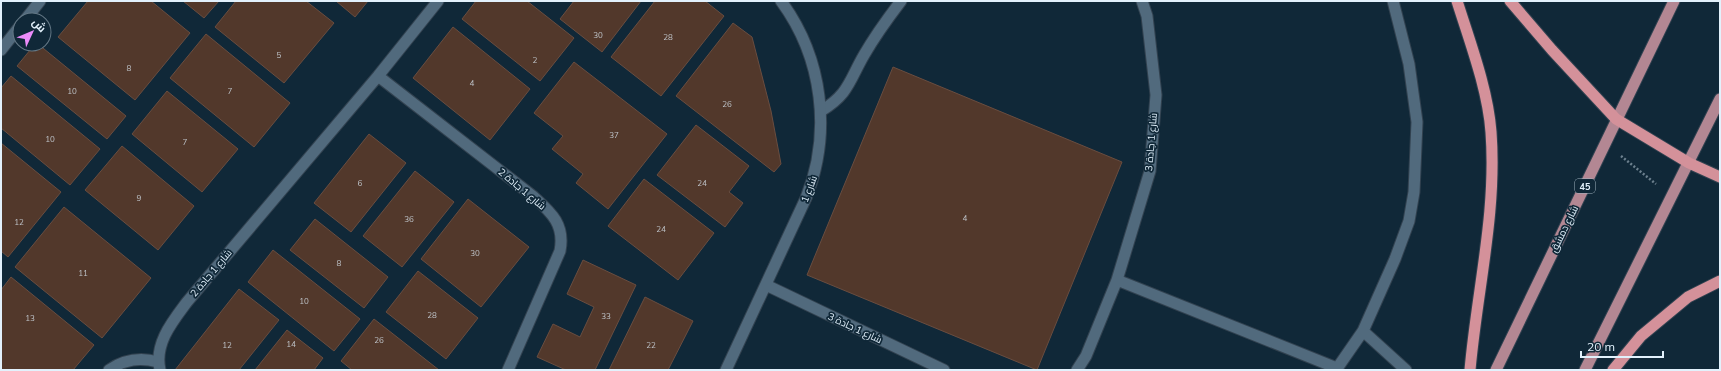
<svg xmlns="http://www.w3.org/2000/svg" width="1721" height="371" font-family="Mulish,Cairo,sans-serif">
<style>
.building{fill:#52382b;stroke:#694d40}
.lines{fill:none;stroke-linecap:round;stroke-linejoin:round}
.service-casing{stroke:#324250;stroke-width:13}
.minor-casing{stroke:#324250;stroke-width:13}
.primary-casing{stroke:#324250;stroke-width:13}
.trunk-casing{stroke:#324250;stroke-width:13}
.path{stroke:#6c808e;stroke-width:2.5;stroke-dasharray:2 2;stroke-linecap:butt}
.service{stroke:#516a7d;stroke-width:11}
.minor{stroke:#516a7d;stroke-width:11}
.primary{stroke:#b38793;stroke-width:11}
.trunk{stroke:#d4919a;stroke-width:11}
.labels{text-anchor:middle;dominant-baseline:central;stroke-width:3.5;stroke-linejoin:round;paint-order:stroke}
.number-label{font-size:8px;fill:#bec3c8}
.shield{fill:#102838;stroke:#a3b5c1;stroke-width:1}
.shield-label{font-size:9px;font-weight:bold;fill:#e2f1fc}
.street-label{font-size:10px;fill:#e2f1fc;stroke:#102838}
</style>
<rect width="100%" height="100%" fill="#102838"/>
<path class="building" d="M 88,1 L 151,1 L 190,33 L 135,100 L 58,37 Z
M 183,1 L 219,1 L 204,18 Z
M 236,1 L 306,1 L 334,23 L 284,83 L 215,27 Z
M 336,1 L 368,1 L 355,17 Z
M 476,1 L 527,1 L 574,38 L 540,81 L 462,19 Z
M 574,1 L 641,1 L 602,52 L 560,19 Z
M 655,1 L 705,1 L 724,16 L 661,96 L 611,57 Z
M 733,23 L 752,37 L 771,111 L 781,164 L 774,172 L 676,96 Z
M 453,27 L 530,89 L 490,140 L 413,78 Z
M 206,34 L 290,103 L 254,147 L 170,78 Z
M 35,44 L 38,44 L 126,116 L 107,139 L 17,66 Z
M 574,62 L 667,134 L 608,209 L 576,183 L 583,174 L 552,149 L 563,136 L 534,113 Z
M 893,67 L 1122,162 L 1037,370 L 807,275 Z
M 11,76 L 100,149 L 70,185 L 1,128 L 1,88 Z
M 167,91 L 238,149 L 202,192 L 132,134 Z
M 696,125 L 749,166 L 729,192 L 743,203 L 725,227 L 657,175 Z
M 369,134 L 406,163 L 351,232 L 314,203 Z
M 1,143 L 61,192 L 8,257 L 1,251 Z
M 122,146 L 194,206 L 158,250 L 85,190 Z
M 415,171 L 454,202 L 402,267 L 363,236 Z
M 644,179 L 714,233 L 678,280 L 608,226 Z
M 468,199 L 529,247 L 481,307 L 421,259 Z
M 64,207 L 151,278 L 102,338 L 15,267 Z
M 315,219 L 388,277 L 364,308 L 290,250 Z
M 273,250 L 360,319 L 334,351 L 248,282 Z
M 583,260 L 636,285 L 595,370 L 566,370 L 537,357 L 553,324 L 580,337 L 594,307 L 567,294 Z
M 418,271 L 478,318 L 446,359 L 386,312 Z
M 11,277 L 94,345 L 73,370 L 1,370 L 1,290 Z
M 239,289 L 279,320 L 239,370 L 175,370 Z
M 645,297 L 693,321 L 668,370 L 609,370 Z
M 374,319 L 439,370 L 352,370 L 341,361 Z
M 287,330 L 323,358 L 314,370 L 255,370 Z"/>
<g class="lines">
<g class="service-casing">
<path id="service" d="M 821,111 C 849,94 849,81 864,55 C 875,36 888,18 901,1
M 109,370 C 125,359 140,357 158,362"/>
</g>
<g class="minor-casing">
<path id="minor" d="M 25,20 L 40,1
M 1,50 L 20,26
M 378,76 L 534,197 C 552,213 565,225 560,251 L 508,370
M 1117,280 L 1337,368
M 766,285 L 944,370
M 1363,331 L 1406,370
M 160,370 C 154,344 172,322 187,302 L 378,76 L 438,1
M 726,370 L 806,198 C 832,133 823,58 781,1
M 1077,370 L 1086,356 L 1117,280 L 1150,171 L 1156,95 L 1147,16 L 1142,1
M 1336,370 L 1363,331 L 1395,259 L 1409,221 L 1414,192 L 1417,122 L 1409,64 L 1393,1"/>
</g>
<g class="primary-casing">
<path id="primary" d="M 1496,370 L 1674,1
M 1585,370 L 1720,99"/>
</g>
<g class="trunk-casing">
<path id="trunk" d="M 1457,1 C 1470,42 1488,90 1491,132 C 1497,213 1477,290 1470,370
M 1510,1 L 1552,50 L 1616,119 L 1689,163 L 1720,177
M 1613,370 L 1641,336 L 1688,297 L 1720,281"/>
</g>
<path class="path" d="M 1621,156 L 1656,184"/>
<use href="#service" class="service"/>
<use href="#minor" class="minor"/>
<use href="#primary" class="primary"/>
<use href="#trunk" class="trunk"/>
</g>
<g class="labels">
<g class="number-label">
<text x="598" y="35">30</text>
<text x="668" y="37">28</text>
<text x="279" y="55">5</text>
<text x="535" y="60">2</text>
<text x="129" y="68">8</text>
<text x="472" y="83">4</text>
<text x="72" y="91">10</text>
<text x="230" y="91">7</text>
<text x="727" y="104">26</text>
<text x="614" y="135">37</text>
<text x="50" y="139">10</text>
<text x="185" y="142">7</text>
<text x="360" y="183">6</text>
<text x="702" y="183">24</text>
<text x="139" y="198">9</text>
<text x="965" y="218">4</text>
<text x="409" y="219">36</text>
<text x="19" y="222">12</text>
<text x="661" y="229">24</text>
<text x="475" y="253">30</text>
<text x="339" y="263">8</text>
<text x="83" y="273">11</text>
<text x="304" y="301">10</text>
<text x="432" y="315">28</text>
<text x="606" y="316">33</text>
<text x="30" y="318">13</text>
<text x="379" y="340">26</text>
<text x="291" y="344">14</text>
<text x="227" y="345">12</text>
<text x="651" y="345">22</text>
</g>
<rect class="shield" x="1575" y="179" width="20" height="14" rx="3"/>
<g class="shield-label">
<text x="1585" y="186">45</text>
</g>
<g class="street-label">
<text transform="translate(1151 142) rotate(-85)">شارع 1 جادة 3</text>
<text transform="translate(522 189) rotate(40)">شارع 1 جادة 2</text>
<text transform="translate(809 189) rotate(-69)">شارع 1</text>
<text transform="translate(1564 229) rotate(-64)">شارع دمشق</text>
<text transform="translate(211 273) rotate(-50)">شارع 1 جادة 2</text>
<text transform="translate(855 328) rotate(25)">شارع 1 جادة 3</text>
</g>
</g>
<rect width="1721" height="371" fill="none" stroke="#e2f1fc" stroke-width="4"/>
<g transform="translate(32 32) rotate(46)"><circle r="19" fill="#102838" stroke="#647886"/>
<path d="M0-3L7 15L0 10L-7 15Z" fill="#ec8cfa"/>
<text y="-6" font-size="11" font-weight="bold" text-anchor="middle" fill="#e2f1fc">ش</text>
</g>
<path d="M1581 351v6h82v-6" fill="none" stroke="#e2f1fc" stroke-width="2"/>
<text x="1587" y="351" font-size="12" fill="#e2f1fc" stroke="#102838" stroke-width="3" paint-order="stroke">20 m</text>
</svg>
